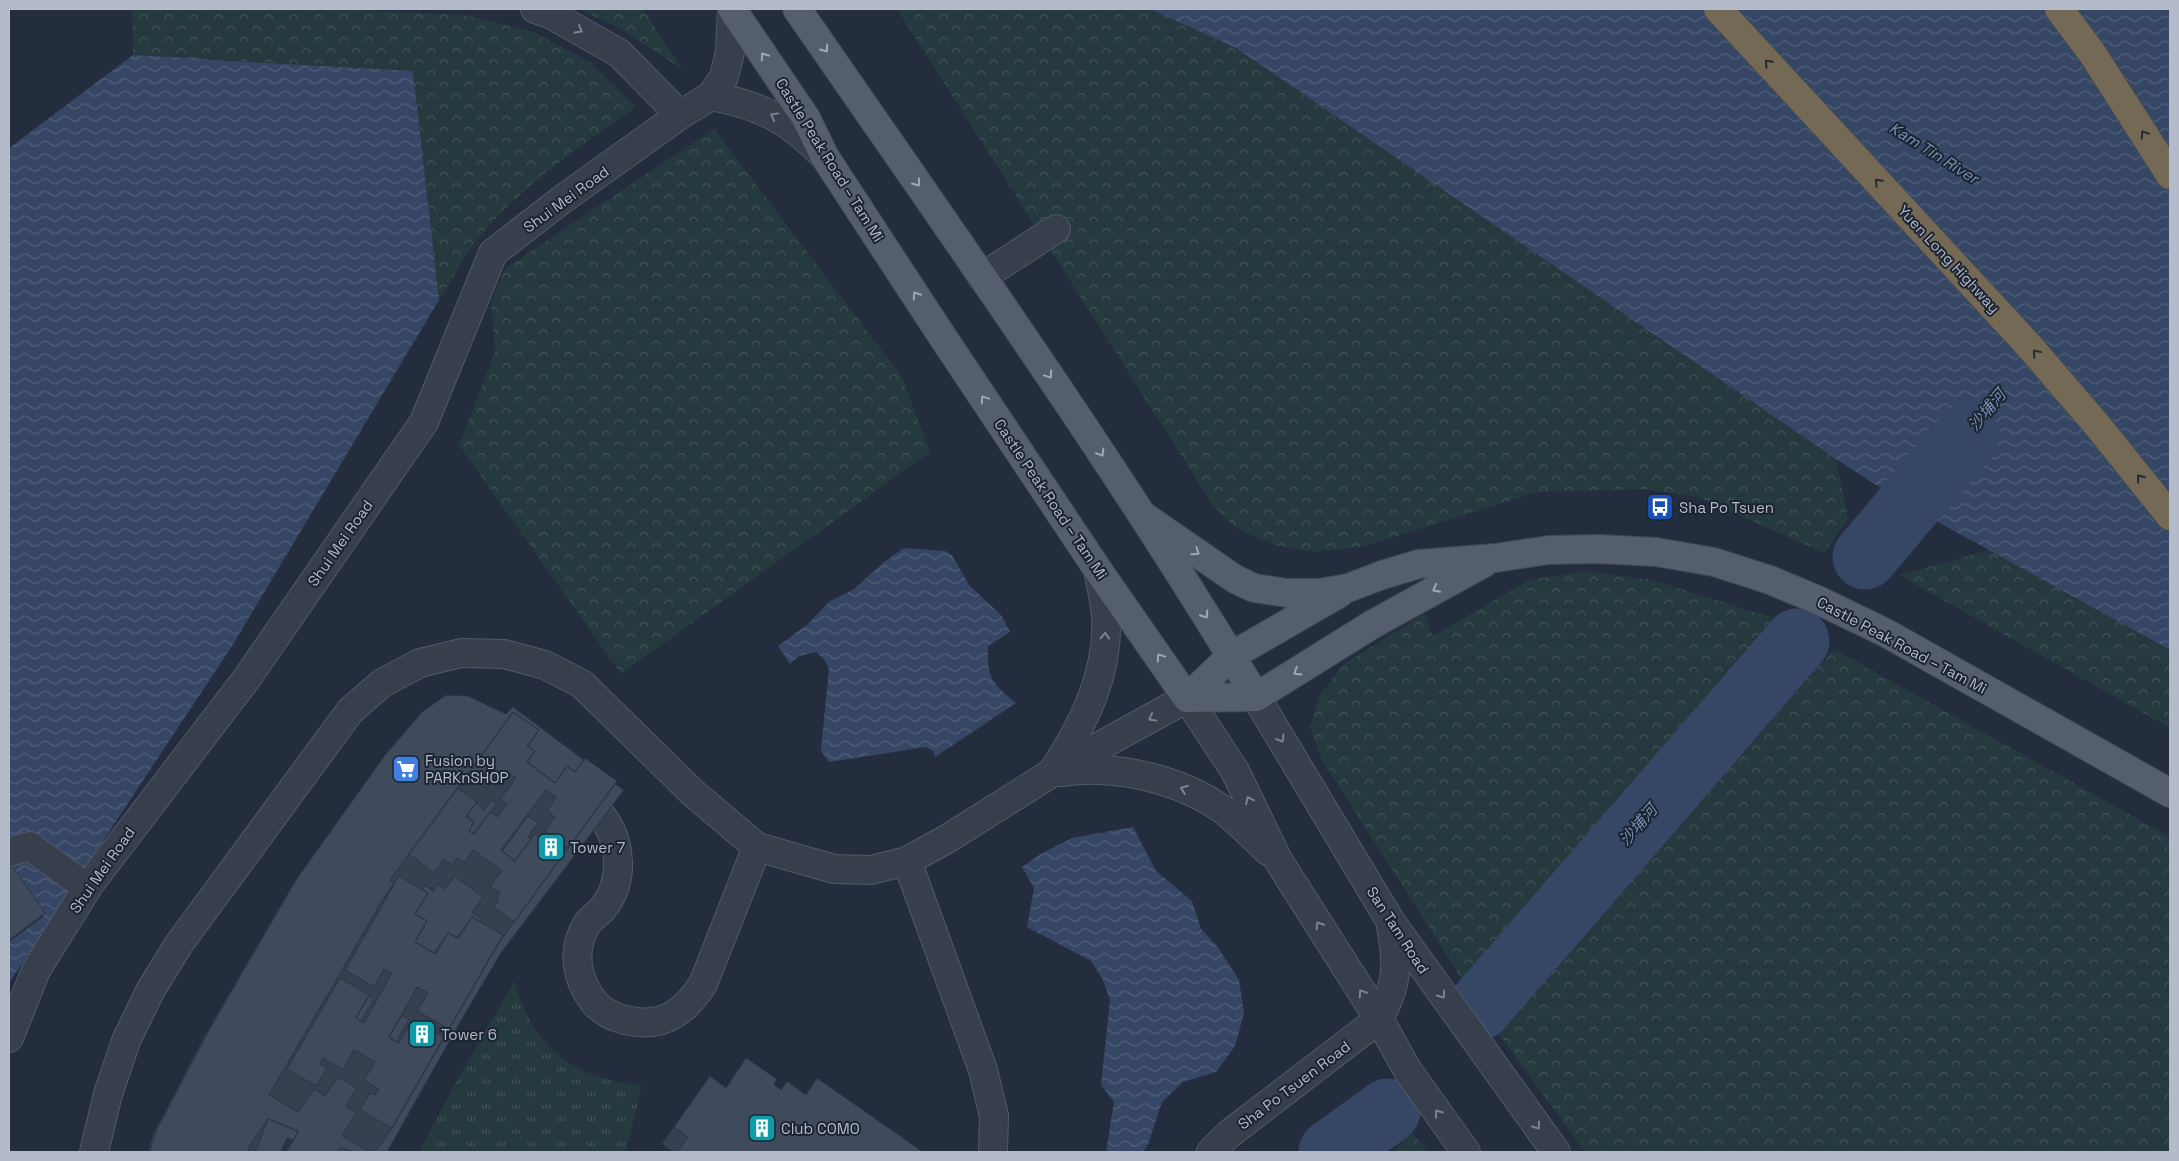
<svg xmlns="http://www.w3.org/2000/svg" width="2179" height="1161" font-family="'Space Grotesk','Noto Sans TC',sans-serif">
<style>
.grass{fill:url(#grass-tufts)}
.forest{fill:url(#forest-crowns)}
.water{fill:url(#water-waves)}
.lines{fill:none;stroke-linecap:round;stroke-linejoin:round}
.river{stroke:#364765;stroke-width:65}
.minor-casing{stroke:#525a68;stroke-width:30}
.major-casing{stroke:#404856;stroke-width:30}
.highway-casing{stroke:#424a58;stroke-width:30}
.minor{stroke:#373f4d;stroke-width:28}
.major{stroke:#555e6e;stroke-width:28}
.highway{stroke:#746954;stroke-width:28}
.wall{fill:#364050}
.shaded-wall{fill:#2c3441}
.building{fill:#3f4b5d;stroke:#2c3441}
.oneway{stroke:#7b8391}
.oneway2{stroke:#a0a8b7}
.oneway3{stroke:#252b35}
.labels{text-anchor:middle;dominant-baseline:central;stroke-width:4;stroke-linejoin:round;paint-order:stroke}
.street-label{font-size:15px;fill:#b3bac9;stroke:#1c2432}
.poi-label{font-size:15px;fill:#b3bac9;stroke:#1c2432;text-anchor:start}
.water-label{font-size:16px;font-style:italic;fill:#7a8eb1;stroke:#1c2432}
</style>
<defs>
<pattern id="grass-tufts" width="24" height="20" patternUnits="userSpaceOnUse" patternTransform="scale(1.25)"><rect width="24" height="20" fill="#253a3e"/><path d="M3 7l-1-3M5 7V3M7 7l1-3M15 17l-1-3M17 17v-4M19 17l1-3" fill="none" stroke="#425459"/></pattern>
<pattern id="forest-crowns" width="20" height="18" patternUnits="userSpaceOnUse" patternTransform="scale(1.25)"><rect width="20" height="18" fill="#253a3e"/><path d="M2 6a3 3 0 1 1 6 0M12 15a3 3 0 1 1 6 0" fill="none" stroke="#425459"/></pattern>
<pattern id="water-waves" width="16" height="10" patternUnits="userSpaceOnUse" patternTransform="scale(1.25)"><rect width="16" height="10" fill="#364765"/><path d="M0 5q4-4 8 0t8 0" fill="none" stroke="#515f7a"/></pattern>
</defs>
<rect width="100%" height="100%" fill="#232d3d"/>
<path class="grass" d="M 514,982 C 535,1049 572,1078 642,1085 L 626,1152 L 419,1152 L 460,1075 Z"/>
<path class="forest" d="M 132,9 L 341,9 L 465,15 L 531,31 L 590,62 L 636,107 C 583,144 526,183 483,233 C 466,252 453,278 439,300 L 413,71 L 133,55 Z
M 579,9 L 643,9 L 683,70 L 621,29 Z
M 897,9 L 1150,9 L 1236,48 L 1836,459 L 1848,518 L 1824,553 L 1698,497 L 1644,489 L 1538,492 L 1365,546 L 1314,552 L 1274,545 L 1236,528 L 1214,507 Z
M 714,129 L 902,377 L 930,452 L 621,674 L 459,445 L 495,352 L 491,301 L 506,268 Z
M 1990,550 L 2170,650 L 2170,728 L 1899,575 Z
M 1585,571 L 1652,580 L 1774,618 L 1462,979 L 1322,760 L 1310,727 L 1319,697 L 1343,665 L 1425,613 L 1433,636 L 1529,580 Z
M 1834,649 L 2170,837 L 2170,1152 L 1585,1152 L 1498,1033 Z
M 1412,1132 L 1428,1152 L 1392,1152 Z"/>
<path class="water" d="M 1150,9 L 2170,9 L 2170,650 L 1909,506 L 1836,459 L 1236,48 Z
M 133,55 L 186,58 L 188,57 L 213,60 L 413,71 L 439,300 L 232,646 L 9,983 L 9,148 Z
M 904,548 L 945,551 L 952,555 L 969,585 L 1001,615 L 1010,632 L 988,646 C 987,679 992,683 1016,703 L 935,757 L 933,751 L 926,747 L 829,762 L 821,751 L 829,668 L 824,659 L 816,652 L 799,656 L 790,664 L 778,646 L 807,625 L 829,602 L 854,589 L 884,562 Z
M 1133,827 L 1156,871 L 1192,901 L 1201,929 L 1217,946 L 1239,980 L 1244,1013 L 1235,1046 L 1216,1072 L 1183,1082 L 1162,1102 L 1148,1144 L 1143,1152 L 1106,1152 L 1114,1102 L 1101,1085 L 1110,1000 L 1103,980 L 1091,961 L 1027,927 L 1034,888 L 1022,867 L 1039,855 L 1072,838 Z"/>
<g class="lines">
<path class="river" d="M 1865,557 L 1967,436
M 1479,1008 L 1797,641
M 1331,1152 L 1388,1111"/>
<g class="minor-casing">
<path id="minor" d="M 535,9 L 550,14 L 619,53 L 680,115
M 711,96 C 763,106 787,119 824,156
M 982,277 L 1056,229
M 1256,697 L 1391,922 L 1556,1152
M 1053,771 C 1084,723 1109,674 1106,616 C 1105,601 1101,585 1098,570
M 1060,772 C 1072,771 1086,769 1098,770 C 1140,771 1188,785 1222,809 C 1238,821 1253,837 1268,851
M 577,793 C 601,811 617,830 618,862 C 619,877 613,897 603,908 C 598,914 591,918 587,924 C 571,950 576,979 594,1002 C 607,1018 633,1024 653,1022 C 676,1019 691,1002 703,984 L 757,847
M 9,852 L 30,846 L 87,888
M 907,861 L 983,1070 L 994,1116 L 993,1152
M 9,1038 L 36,970 L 89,885 L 247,678 L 424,422 L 493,253 L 560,201 L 680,115 L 711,96 L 724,77 L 730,52 L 732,9
M 94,1152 L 108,1094 L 126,1041 L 150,991 L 179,944 L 350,711 L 382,683 L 420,663 L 461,653 L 504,654 L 545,665 L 582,684 L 693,793 L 757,847 L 834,869 L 871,870 L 907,861 L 947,839 L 1053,772 L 1187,698 L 1235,771 L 1278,860 L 1379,1019 L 1408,1071 L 1466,1152
M 1211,1152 L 1229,1134 L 1379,1019 C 1398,983 1398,966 1391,926"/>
</g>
<g class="major-casing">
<path id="major" d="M 732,9 L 806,118 L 825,157 L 942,336 L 1098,570 L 1187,698
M 797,9 C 954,236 1114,461 1256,697
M 1142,515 L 1235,579 L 1254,588 L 1287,593 L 1319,593 L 1348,588 L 1382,575 L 1419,564 L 1495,558 L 1549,550 L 1599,549 L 1656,552 L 1714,562 L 1770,580 L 1820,601 L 1886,633 L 2170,793
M 1187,698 L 1256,697 L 1373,624 L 1484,563
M 1187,698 L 1231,656 L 1340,593"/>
</g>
<g class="highway-casing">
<path id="highway" d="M 1718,9 L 2031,348 L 2097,425 L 2170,516
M 2059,9 L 2092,53 L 2170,175"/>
</g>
<use href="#minor" class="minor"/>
<use href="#major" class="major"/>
<use href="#highway" class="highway"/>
</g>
<path class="wall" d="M 385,755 L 584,760 L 617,781 L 500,954 L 463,1017 L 387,1152 L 148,1152 L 153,1135 L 204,1037 L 293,884 Z
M 710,1076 L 726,1088 L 774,1084 L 781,1090 L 806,1095 L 817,1078 L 923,1152 L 673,1152 L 662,1144 Z"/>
<path class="shaded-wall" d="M 45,913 L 42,918 L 9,942 L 9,940 Z
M 287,1138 L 294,1140 L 286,1152 L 277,1152 Z"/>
<path class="building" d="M 446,695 L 468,696 L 506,714 L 513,707 L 584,760 L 575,772 L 567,766 L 555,783 L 527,762 L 535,751 L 528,746 L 539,730 L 513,712 L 458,788 L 409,854 L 390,880 L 394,883 L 381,902 L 327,996 L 322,1004 L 269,1095 L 298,1112 L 314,1089 L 325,1096 L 338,1077 L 357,1088 L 346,1106 L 356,1113 L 342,1136 L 370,1152 L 353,1152 L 341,1148 L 338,1152 L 286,1152 L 294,1140 L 298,1131 L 268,1119 L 250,1145 L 247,1152 L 150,1152 L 156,1131 L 208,1032 L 296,880 L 385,755 L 422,712 Z
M 513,712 L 539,730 L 527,746 L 535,751 L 527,762 L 555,783 L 567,766 L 575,772 L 585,758 L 617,781 L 568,848 L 545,831 L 555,817 L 547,811 L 556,797 L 546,790 L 501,850 L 515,861 L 535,834 L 563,855 L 514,922 L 493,907 L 499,900 L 496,898 L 500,893 L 490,886 L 502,871 L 473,850 L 464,863 L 457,858 L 452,865 L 444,859 L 434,873 L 409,854 L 457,788 L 477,802 L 466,816 L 474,822 L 469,831 L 474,834 L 490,812 L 497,817 L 507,804 L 500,799 L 516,778 L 510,774 L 503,784 L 495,777 L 487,788 L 468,774 Z
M 615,784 L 624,790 L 501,953 L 463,1017 L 387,1152 L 375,1152 L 392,1128 L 498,944 Z
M 492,800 L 497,803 L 474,834 L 469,831 L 474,822 L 466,817 L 476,803 L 484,810 Z
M 528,816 L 538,823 L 528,837 L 531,839 L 515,861 L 502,851 Z
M 13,867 L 45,913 L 9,940 L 9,870 Z
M 399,876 L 428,893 L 415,914 L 427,921 L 415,942 L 436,954 L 448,933 L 459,938 L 472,917 L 503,935 L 449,1029 L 417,1011 L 428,993 L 417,987 L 389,1037 L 399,1043 L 413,1019 L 444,1037 L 392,1128 L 360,1110 L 370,1093 L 375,1095 L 379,1089 L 364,1080 L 375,1062 L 354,1050 L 343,1070 L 323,1058 L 320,1064 L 327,1068 L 316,1086 L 287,1069 L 340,978 L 369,995 L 356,1018 L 364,1023 L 392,973 L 384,969 L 374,987 L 345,970 Z
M 455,876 L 483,897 L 472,912 L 481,919 L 480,922 L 472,917 L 457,938 L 448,933 L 434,953 L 415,942 L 427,921 L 415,914 L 428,893 L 422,889 L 425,885 L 433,891 L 438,884 L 445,889 Z
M 369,996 L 374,999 L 361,1021 L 356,1018 Z
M 402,1015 L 409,1019 L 399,1037 L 400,1037 L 397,1042 L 389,1037 Z
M 746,1058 L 777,1079 L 774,1084 L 781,1090 L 787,1081 L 806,1095 L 817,1078 L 923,1152 L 677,1152 L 688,1137 L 674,1127 L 710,1076 L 726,1088 Z
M 268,1119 L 298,1131 L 294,1140 L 287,1138 L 281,1152 L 255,1152 Z
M 341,1148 L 353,1152 L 339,1152 Z"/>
<defs><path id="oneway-chevron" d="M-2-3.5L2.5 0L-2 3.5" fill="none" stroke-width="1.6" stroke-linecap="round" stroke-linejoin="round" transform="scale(1.25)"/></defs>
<g class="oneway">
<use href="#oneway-chevron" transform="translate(579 30) rotate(30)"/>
<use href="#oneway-chevron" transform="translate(774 116) rotate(-151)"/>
<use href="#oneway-chevron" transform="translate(1105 636) rotate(-87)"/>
<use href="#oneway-chevron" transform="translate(1152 718) rotate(151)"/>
<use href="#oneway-chevron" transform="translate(1281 739) rotate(59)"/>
<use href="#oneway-chevron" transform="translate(1184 789) rotate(-159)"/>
<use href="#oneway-chevron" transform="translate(1249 800) rotate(-116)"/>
<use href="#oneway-chevron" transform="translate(1319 925) rotate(-122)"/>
<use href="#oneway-chevron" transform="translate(1362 993) rotate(-123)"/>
<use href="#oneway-chevron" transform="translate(1442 995) rotate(55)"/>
<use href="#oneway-chevron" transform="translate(1438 1113) rotate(-126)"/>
<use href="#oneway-chevron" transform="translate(1537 1126) rotate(54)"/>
</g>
<g class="oneway2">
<use href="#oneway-chevron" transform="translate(825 49) rotate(55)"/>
<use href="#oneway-chevron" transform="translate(764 56) rotate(-124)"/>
<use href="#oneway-chevron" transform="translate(917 183) rotate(55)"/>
<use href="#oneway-chevron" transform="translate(916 295) rotate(-123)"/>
<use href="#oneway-chevron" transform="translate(1049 375) rotate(56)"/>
<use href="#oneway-chevron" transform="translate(984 399) rotate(-124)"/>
<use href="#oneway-chevron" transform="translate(1101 453) rotate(57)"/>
<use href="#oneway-chevron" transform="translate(1196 552) rotate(35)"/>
<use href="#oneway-chevron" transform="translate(1436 589) rotate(152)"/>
<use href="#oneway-chevron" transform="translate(1205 615) rotate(57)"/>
<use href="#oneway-chevron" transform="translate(1160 657) rotate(-124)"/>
<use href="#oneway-chevron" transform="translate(1297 672) rotate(148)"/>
</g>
<g class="oneway3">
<use href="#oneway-chevron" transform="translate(1768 63) rotate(-133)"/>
<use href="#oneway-chevron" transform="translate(2144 134) rotate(-123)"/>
<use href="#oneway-chevron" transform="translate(1878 182) rotate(-133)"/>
<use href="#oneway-chevron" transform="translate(2036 353) rotate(-131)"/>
<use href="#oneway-chevron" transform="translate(2140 478) rotate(-129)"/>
</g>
<defs>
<g id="bus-square" transform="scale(1.4375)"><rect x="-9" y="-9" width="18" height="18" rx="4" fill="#1a4fb4" stroke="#1c2432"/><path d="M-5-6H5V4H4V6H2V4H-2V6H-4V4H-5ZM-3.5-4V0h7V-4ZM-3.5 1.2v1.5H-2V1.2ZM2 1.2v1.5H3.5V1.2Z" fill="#fff"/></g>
<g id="supermarket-square" transform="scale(1.4375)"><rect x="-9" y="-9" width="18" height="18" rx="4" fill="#3f7fe0" stroke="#1c2432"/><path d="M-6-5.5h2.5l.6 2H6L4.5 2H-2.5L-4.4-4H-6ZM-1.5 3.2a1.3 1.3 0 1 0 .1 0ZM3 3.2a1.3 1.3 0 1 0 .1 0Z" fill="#fff"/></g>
<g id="building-square" transform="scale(1.4375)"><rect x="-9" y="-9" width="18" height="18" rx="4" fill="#0f9aa8" stroke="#1c2432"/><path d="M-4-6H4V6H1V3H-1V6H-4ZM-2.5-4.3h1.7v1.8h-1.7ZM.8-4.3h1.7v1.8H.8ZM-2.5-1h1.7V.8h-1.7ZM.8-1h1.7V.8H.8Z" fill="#fff"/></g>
</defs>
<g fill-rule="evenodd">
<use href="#bus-square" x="1660" y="507"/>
<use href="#supermarket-square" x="406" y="769"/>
<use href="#building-square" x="551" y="847"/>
<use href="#building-square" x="422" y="1034"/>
<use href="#building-square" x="762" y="1128"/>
</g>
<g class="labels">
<g class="street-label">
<text transform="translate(830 160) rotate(58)">Castle Peak Road – Tam Mi</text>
<text transform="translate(566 199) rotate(-36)">Shui Mei Road</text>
<text transform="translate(1949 259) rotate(47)">Yuen Long Highway</text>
<text transform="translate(1051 499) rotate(56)">Castle Peak Road – Tam Mi</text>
<text transform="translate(340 543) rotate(-55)">Shui Mei Road</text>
<text transform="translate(1902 645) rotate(28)">Castle Peak Road – Tam Mi</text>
<text transform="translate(102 870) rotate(-55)">Shui Mei Road</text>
<text transform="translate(1398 930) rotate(57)">San Tam Road</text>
<text transform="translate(1294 1085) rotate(-37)">Sha Po Tsuen Road</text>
</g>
<g class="poi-label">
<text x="1679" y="507">Sha Po Tsuen</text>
<text x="425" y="760">Fusion by<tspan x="425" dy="17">PARKnSHOP</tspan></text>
<text x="570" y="847">Tower 7</text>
<text x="441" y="1034">Tower 6</text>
<text x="781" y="1128">Club COMO</text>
</g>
<g class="water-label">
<text transform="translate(1934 153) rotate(32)">Kam Tin River</text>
<text transform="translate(1987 410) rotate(-50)">沙埔河</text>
<text transform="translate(1638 825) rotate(-49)">沙埔河</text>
</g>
</g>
<rect width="2179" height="1161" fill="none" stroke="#b3bac9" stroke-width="20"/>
</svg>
